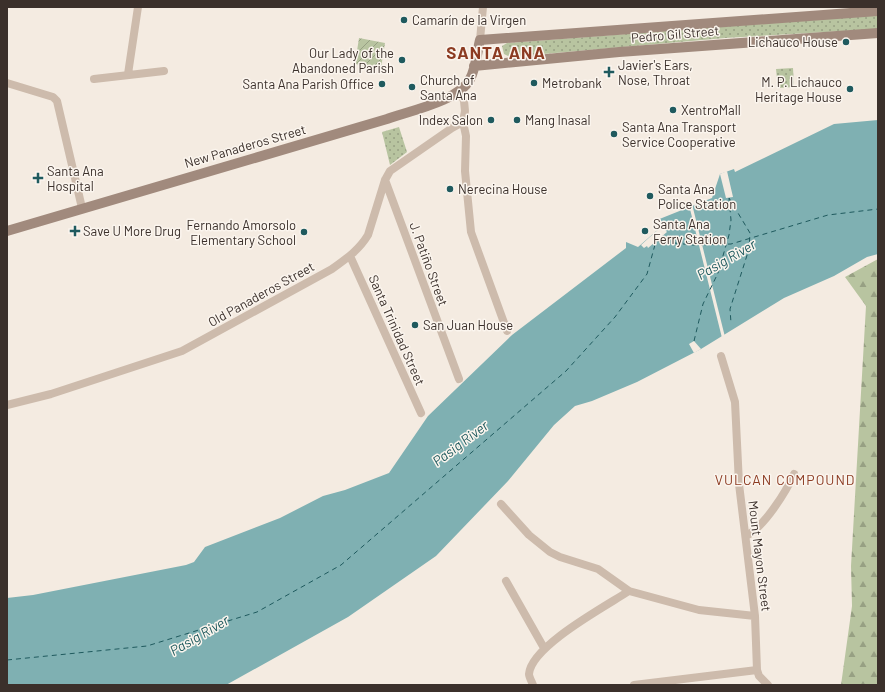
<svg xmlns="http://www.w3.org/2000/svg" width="885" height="692" font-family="Barlow,sans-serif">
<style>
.grass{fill:url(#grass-dots)}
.forest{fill:url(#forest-firs)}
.garden{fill:url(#garden-furrows)}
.water{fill:#7fb0b2}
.pier{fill:#f4ebe1}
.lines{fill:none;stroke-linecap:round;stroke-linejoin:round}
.ferry{stroke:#1f5a5e;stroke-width:1;stroke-dasharray:5 4;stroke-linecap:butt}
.street{stroke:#cdbbac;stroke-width:8}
.secondary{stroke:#a18a7d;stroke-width:10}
.poi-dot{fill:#1f5a5e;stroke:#fbf5ee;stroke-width:1.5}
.labels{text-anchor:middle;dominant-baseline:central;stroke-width:3;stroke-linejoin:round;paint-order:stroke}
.poi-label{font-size:13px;fill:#3b302b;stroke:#fbf5ee;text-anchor:start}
.street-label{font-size:13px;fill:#3b302b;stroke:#fbf5ee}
.water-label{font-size:14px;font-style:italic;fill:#1f5a5e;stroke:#fbf5ee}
.neighbourhood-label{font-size:14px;letter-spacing:1px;fill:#8c3b22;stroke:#fbf5ee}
.district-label{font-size:17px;font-weight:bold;letter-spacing:1px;fill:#8c3b22;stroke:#fbf5ee}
</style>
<defs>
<pattern id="grass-dots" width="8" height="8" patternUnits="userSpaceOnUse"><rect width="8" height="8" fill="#b8c4a0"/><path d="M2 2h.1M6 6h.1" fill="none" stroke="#97a083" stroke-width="1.8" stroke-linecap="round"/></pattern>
<pattern id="forest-firs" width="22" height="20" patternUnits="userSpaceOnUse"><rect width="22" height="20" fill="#b8c4a0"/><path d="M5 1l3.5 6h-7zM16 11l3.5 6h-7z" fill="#97a083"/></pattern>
<pattern id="garden-furrows" width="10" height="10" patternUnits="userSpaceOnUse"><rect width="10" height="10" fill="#b8c4a0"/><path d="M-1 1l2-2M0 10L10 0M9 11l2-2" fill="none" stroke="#97a083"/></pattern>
</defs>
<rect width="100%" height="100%" fill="#f4ebe1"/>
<path class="grass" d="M 878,15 L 878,29 L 725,38 L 510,57 L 504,54 L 502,46 L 507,43 Z
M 793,68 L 794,87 L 778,88 L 776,69 Z
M 399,127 L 407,152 L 390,165 L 382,132 Z"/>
<path class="forest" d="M 878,259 L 878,685 L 841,685 L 852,606 L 851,566 L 866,306 L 845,277 Z"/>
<path class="garden" d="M 359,38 L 385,43 L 381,68 L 355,64 Z"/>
<path class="water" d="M 878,120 L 878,254 L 867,257 L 834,276 L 784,298 L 701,349 L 637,382 L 592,401 L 575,406 L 554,425 L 508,481 L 436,556 L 348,617 L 226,685 L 7,685 L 7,598 L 33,595 L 186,565 L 194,562 L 205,547 L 280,518 L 323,496 L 345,490 L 389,473 L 428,416 L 512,335 L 626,248 L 626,242 L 638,247 L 662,226 L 657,220 L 712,198 L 720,174 L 734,169 L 735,172 L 834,124 Z"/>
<path class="pier" d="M 727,171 L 733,197 L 726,198 L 720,174 Z
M 692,204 L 725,337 L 722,338 L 689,205 Z
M 662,226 L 667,232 L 648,248 L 647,246 L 644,248 L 641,245 Z
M 694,341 L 701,349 L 694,353 L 689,344 Z"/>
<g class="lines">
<path class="ferry" d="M 729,198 L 750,233 L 749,249 L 730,309 L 731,323
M 694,341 L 703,304 L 718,273 L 729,235 L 731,220 L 729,198
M 7,660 L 147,646 L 257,612 L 341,565 L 566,371 L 615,317 L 647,274 L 656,241 L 693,245 L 731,244 L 828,215 L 878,209"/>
<path class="street" d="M 480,40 L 483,7
M 128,74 L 138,7
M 94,79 L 164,71
M 7,83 L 53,97 L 57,101 L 82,208
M 460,91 L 464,101 L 465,111 L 463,122 L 466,136 L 465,171 L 471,232 L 507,331
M 385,180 L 459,379
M 350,256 L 421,413
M 721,356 L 735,402 L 739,484 L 755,616 L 757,670 L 759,676 L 768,685
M 7,405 L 51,394 L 182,351 L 332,269 C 346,259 359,250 368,235 L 385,180 L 390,171 L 452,128 L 463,122
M 501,504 L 529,535 L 550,552 L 560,557 L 598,569 L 629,591 L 699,610 L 755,616
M 746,536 C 764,527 786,492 794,474
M 506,581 L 544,648
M 533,685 C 532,682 529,677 529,674 C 531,646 606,606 629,591
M 634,685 L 757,670"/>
<path class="secondary" d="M 474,66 L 619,52 L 878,33
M 7,231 L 387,119 C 409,111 459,101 470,79 C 476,68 477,52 480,40 L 878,11"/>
</g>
<g class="poi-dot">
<circle cx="404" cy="20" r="4"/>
<circle cx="846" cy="42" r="4"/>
<circle cx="402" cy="60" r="4"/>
<path d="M607 66h4v4h4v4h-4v4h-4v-4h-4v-4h4z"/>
<circle cx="534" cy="83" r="4"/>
<circle cx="382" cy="84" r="4"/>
<circle cx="412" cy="87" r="4"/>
<circle cx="850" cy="89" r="4"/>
<circle cx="673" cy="110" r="4"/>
<circle cx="491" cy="120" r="4"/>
<circle cx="517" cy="120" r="4"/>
<circle cx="614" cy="134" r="4"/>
<path d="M36 172h4v4h4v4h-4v4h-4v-4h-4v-4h4z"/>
<circle cx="450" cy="189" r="4"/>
<circle cx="650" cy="196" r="4"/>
<path d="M73 225h4v4h4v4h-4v4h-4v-4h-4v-4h4z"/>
<circle cx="645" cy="231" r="4"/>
<circle cx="304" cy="232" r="4"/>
<circle cx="415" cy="325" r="4"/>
</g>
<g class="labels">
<g class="poi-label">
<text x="412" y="20">Camarín de la Virgen</text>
<text x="838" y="42" text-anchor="end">Lichauco House</text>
<text x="394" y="53" text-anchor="end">Our Lady of the<tspan x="394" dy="15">Abandoned Parish</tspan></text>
<text x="618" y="65">Javier's Ears,<tspan x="618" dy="15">Nose, Throat</tspan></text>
<text x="420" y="80">Church of<tspan x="420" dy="15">Santa Ana</tspan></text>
<text x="842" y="82" text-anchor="end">M. P. Lichauco<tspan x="842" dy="15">Heritage House</tspan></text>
<text x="542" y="83">Metrobank</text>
<text x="374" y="84" text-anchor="end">Santa Ana Parish Office</text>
<text x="681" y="110">XentroMall</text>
<text x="483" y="120" text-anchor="end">Index Salon</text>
<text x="525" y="120">Mang Inasal</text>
<text x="622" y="127">Santa Ana Transport<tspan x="622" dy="15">Service Cooperative</tspan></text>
<text x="47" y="171">Santa Ana<tspan x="47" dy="15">Hospital</tspan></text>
<text x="458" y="189">Nerecina House</text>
<text x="658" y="189">Santa Ana<tspan x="658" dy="15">Police Station</tspan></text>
<text x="653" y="224">Santa Ana<tspan x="653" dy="15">Ferry Station</tspan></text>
<text x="296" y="225" text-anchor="end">Fernando Amorsolo<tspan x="296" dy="15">Elementary School</tspan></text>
<text x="83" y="231">Save U More Drug</text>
<text x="423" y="325">San Juan House</text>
</g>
<g class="street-label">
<text transform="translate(675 34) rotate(-5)">Pedro Gil Street</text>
<text transform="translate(245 146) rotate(-16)">New Panaderos Street</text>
<text transform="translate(429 264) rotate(70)">J. Patiño Street</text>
<text transform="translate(261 294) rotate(-29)">Old Panaderos Street</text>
<text transform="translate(397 330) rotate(66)">Santa Trinidad Street</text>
<text transform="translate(760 556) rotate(83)">Mount Mayon Street</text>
</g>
<g class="water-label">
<text transform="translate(726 259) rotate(-30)">Pasig River</text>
<text transform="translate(460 443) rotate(-37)">Pasig River</text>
<text transform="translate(199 635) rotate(-30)">Pasig River</text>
</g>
<g class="neighbourhood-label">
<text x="785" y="479">VULCAN COMPOUND</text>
</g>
<g class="district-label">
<text x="496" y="52">SANTA ANA</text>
</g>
</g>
<rect width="885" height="692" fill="none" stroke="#3b302b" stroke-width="16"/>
</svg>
